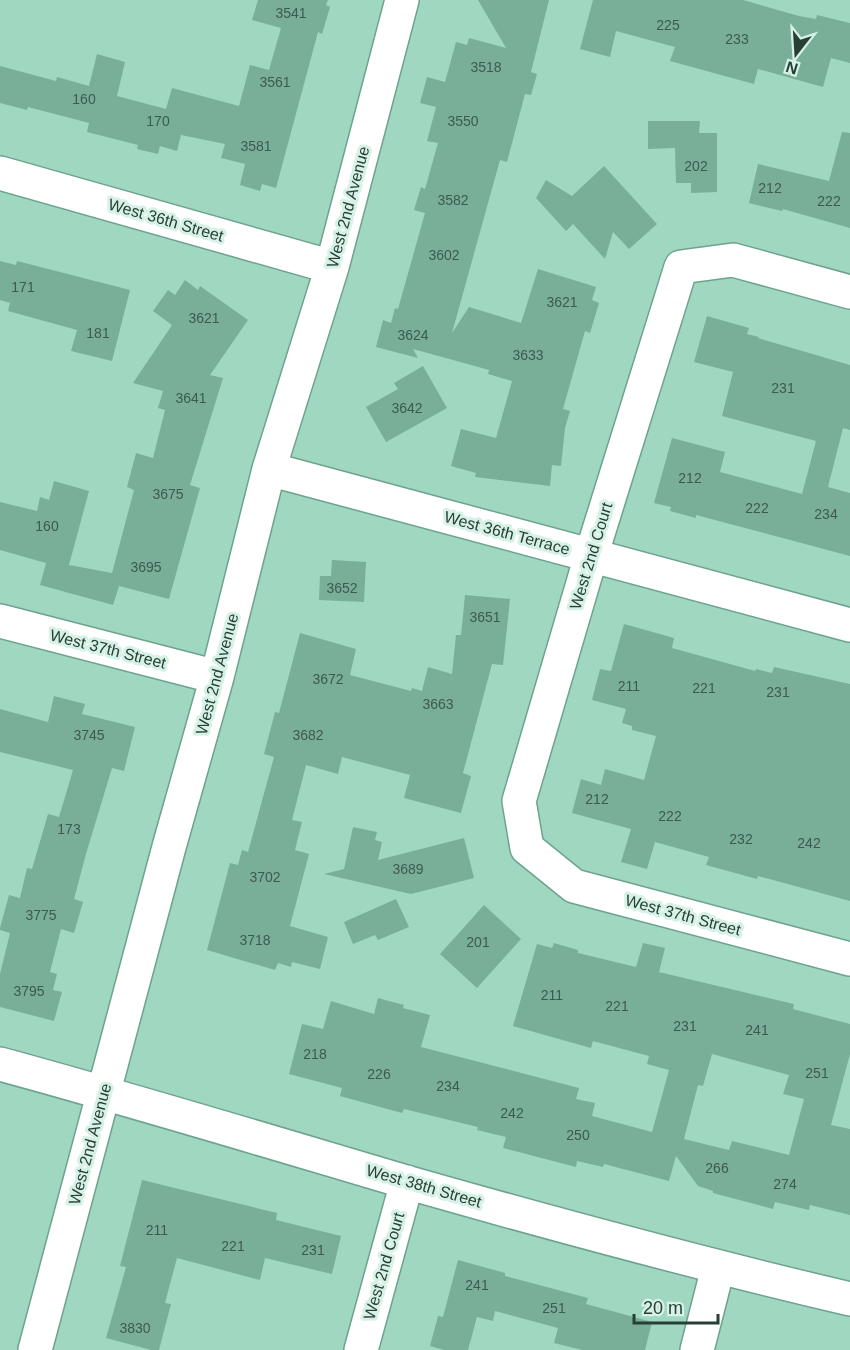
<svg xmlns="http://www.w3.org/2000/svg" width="850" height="1350" font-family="Helvetica,sans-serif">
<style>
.building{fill:#79af99;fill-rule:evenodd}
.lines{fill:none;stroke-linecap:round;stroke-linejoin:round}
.minor-casing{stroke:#6da38d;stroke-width:36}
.minor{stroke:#fff;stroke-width:33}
.labels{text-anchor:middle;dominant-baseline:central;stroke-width:6;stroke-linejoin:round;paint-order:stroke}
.number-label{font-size:14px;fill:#3c5b4f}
.street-label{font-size:16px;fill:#283f36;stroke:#d6f1e5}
</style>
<rect width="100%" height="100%" fill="#a0d7c0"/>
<path class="building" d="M 258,0 L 328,0 L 326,5 L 330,7 L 322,34 L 318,32 L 276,188 L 262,184 L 260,191 L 240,185 L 245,164 L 221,158 L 225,144 L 181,135 L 177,151 L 160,146 L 158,154 L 137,149 L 138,145 L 87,132 L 89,123 L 28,107 L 27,110 L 0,103 L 0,66 L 56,81 L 57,77 L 89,86 L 97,54 L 125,62 L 117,96 L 166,109 L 172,88 L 239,106 L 250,65 L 269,70 L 281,28 L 252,20 Z
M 478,0 L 549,0 L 531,72 L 537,74 L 531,95 L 525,94 L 507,162 L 500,160 L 452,333 L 469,307 L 521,323 L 538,269 L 596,287 L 592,300 L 599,303 L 590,333 L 585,331 L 563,409 L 570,411 L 565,428 L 561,466 L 552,465 L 550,486 L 475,477 L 476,473 L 451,466 L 461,429 L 496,438 L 512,381 L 488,374 L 489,370 L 413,349 L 418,358 L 376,347 L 383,320 L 391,323 L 395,308 L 398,309 L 425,213 L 414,210 L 421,187 L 425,189 L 438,143 L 427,141 L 436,107 L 420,103 L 427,77 L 445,82 L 456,42 L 467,45 L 469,38 L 506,48 Z
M 593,0 L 743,0 L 799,16 L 816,19 L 817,15 L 850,23 L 850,63 L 831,58 L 823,87 L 758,69 L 754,84 L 670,61 L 675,47 L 616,31 L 610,57 L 580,49 Z
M 648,121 L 700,121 L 699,133 L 717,133 L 717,192 L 691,193 L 691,183 L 676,183 L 675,148 L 648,149 Z
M 842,132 L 850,133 L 850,228 L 783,209 L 782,211 L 749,203 L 758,164 L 829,181 Z
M 604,166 L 657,224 L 629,249 L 613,232 L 605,259 L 573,224 L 566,231 L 536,198 L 546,180 L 572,196 Z
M 0,261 L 16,265 L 17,261 L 130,290 L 112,361 L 71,351 L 77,330 L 8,311 L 10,303 L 0,300 Z
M 185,280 L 198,290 L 200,286 L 248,320 L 210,375 L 223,378 L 190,485 L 200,488 L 169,599 L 119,586 L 113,605 L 40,585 L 46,563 L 0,550 L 0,502 L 37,511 L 40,497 L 49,500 L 54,481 L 89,491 L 69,565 L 112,573 L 134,490 L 127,487 L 136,453 L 153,458 L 165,410 L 158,408 L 163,391 L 133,383 L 172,325 L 153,311 L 168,290 L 175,295 Z
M 707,316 L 749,328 L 747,334 L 759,337 L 758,338 L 850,365 L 850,430 L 843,428 L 828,487 L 850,493 L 850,556 L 696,515 L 696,518 L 670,511 L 671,507 L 654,503 L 672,438 L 725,452 L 720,472 L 802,494 L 816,441 L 722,416 L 733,372 L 694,362 Z
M 423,366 L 447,408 L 386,442 L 366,407 L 398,389 L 394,383 Z
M 332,560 L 366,562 L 364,602 L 319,600 L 320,576 L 331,576 Z
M 465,595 L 510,599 L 503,665 L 492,664 L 463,773 L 471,776 L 461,813 L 404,798 L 410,775 L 342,757 L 338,774 L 306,765 L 292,820 L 302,822 L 295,850 L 309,854 L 290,926 L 328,937 L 320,969 L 292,962 L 291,967 L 278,963 L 275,970 L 207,950 L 230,863 L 238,865 L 242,850 L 248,852 L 274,757 L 264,754 L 275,712 L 279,713 L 300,633 L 356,649 L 350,675 L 411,691 L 412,688 L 422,691 L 428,667 L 452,674 L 456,635 L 461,635 Z
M 624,624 L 674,638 L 672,648 L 755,671 L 756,669 L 772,673 L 774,667 L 850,684 L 850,901 L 758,876 L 757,879 L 706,865 L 709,857 L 655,842 L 647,869 L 621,862 L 631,829 L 572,813 L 581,779 L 601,785 L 605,769 L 644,780 L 656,736 L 632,730 L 632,726 L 622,723 L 626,709 L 592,700 L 600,669 L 611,671 Z
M 54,696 L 85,704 L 82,714 L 135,727 L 124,771 L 112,768 L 86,854 L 74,899 L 83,902 L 74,933 L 61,929 L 50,972 L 57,974 L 53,990 L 62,992 L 54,1021 L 0,1007 L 0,974 L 10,933 L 0,930 L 0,928 L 9,895 L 20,898 L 27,868 L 32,869 L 48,814 L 59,817 L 73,770 L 0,752 L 0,709 L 48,722 Z
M 353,827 L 377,832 L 375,840 L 382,842 L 378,860 L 464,838 L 474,878 L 411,894 L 324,874 L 344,869 Z
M 396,899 L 409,927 L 378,940 L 375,935 L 353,944 L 344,922 Z
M 484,905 L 521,939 L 477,988 L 440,954 Z
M 554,943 L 578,950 L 578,953 L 636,967 L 643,943 L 665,948 L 659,972 L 794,1004 L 793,1009 L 850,1024 L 850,1054 L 831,1125 L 850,1129 L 850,1215 L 810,1205 L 809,1210 L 775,1202 L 773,1209 L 713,1193 L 713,1191 L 698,1186 L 676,1156 L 669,1181 L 604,1164 L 603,1167 L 577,1161 L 576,1167 L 503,1148 L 506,1137 L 477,1130 L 478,1127 L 404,1109 L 402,1113 L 340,1096 L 342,1088 L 289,1074 L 302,1024 L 323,1029 L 331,1001 L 374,1014 L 378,998 L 404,1005 L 403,1008 L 430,1015 L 421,1047 L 579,1088 L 576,1099 L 595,1103 L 592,1116 L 652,1132 L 669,1070 L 647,1064 L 649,1056 L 593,1041 L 591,1048 L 513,1026 L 537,944 L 552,948 ZM 712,1054 L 789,1075 L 783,1094 L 804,1099 L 789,1155 L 732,1141 L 729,1150 L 684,1139 L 698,1085 L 703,1086 Z
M 142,1180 L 277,1213 L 276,1220 L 341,1236 L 332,1274 L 265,1258 L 260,1280 L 177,1258 L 165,1303 L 171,1304 L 159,1350 L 151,1350 L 106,1338 L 126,1267 L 120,1266 Z
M 458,1260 L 505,1273 L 505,1276 L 588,1298 L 586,1304 L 652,1322 L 645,1350 L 582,1350 L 554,1343 L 558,1328 L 495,1311 L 493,1321 L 477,1317 L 468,1350 L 444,1350 L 430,1346 L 438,1316 L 443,1317 Z"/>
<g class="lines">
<g class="minor-casing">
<path id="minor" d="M 0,173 L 332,267
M 850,292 L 733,260 L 681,267 L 591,556 L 519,801 L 527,848 L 574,886 L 850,959
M 269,469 L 850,625
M 0,621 L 217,677
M 0,1064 C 136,1101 271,1142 406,1182 C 553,1224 701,1264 850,1299
M 35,1350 L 169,847 L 217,677 L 269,469 L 332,267 L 402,0
M 361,1350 L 407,1182
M 697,1350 L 718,1268"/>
</g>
<use href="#minor" class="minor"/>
</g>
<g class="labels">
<g class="number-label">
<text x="291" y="13">3541</text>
<text x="668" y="25">225</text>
<text x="737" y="39">233</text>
<text x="486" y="67">3518</text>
<text x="275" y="82">3561</text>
<text x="84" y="99">160</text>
<text x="158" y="121">170</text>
<text x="463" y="121">3550</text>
<text x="256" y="146">3581</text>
<text x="696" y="166">202</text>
<text x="770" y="188">212</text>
<text x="453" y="200">3582</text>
<text x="829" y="201">222</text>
<text x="444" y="255">3602</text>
<text x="23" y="287">171</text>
<text x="562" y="302">3621</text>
<text x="204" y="318">3621</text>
<text x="98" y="333">181</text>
<text x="413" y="335">3624</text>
<text x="528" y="355">3633</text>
<text x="783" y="388">231</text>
<text x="191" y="398">3641</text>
<text x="407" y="408">3642</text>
<text x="690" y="478">212</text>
<text x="168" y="494">3675</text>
<text x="757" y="508">222</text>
<text x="826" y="514">234</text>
<text x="47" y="526">160</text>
<text x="146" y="567">3695</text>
<text x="342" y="588">3652</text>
<text x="485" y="617">3651</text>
<text x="328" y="679">3672</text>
<text x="629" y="686">211</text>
<text x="704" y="688">221</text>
<text x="778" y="692">231</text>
<text x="438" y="704">3663</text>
<text x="89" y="735">3745</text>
<text x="308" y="735">3682</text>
<text x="597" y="799">212</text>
<text x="670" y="816">222</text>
<text x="69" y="829">173</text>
<text x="741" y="839">232</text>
<text x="809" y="843">242</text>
<text x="408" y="869">3689</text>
<text x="265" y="877">3702</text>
<text x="41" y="915">3775</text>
<text x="255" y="940">3718</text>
<text x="478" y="942">201</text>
<text x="29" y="991">3795</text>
<text x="552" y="995">211</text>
<text x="617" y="1006">221</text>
<text x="685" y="1026">231</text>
<text x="757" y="1030">241</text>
<text x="315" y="1054">218</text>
<text x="817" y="1073">251</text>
<text x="379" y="1074">226</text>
<text x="448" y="1086">234</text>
<text x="512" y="1113">242</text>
<text x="578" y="1135">250</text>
<text x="717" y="1168">266</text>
<text x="785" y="1184">274</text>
<text x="157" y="1230">211</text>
<text x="233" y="1246">221</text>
<text x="313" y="1250">231</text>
<text x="477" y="1285">241</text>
<text x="554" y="1308">251</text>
<text x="135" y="1328">3830</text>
</g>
<g class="street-label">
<text transform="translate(348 207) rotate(-75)">West 2nd Avenue</text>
<text transform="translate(166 220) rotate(16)">West 36th Street</text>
<text transform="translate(507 533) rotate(15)">West 36th Terrace</text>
<text transform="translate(591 556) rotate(-73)">West 2nd Court</text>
<text transform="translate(108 649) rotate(14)">West 37th Street</text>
<text transform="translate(217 674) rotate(-75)">West 2nd Avenue</text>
<text transform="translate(683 915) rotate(15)">West 37th Street</text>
<text transform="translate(90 1144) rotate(-75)">West 2nd Avenue</text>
<text transform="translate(424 1186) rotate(16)">West 38th Street</text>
<text transform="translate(384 1266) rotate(-74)">West 2nd Court</text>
</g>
</g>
<g transform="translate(796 54) rotate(197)" stroke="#d6f1e5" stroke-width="4.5" paint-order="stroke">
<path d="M0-4.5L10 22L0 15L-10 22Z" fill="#283f36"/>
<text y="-9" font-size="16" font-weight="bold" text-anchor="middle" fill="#283f36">N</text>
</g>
<path d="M634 1314v9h84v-9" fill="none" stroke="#283f36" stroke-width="3"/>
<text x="643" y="1314" font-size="18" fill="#283f36" stroke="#d6f1e5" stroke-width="4.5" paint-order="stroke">20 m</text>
</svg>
